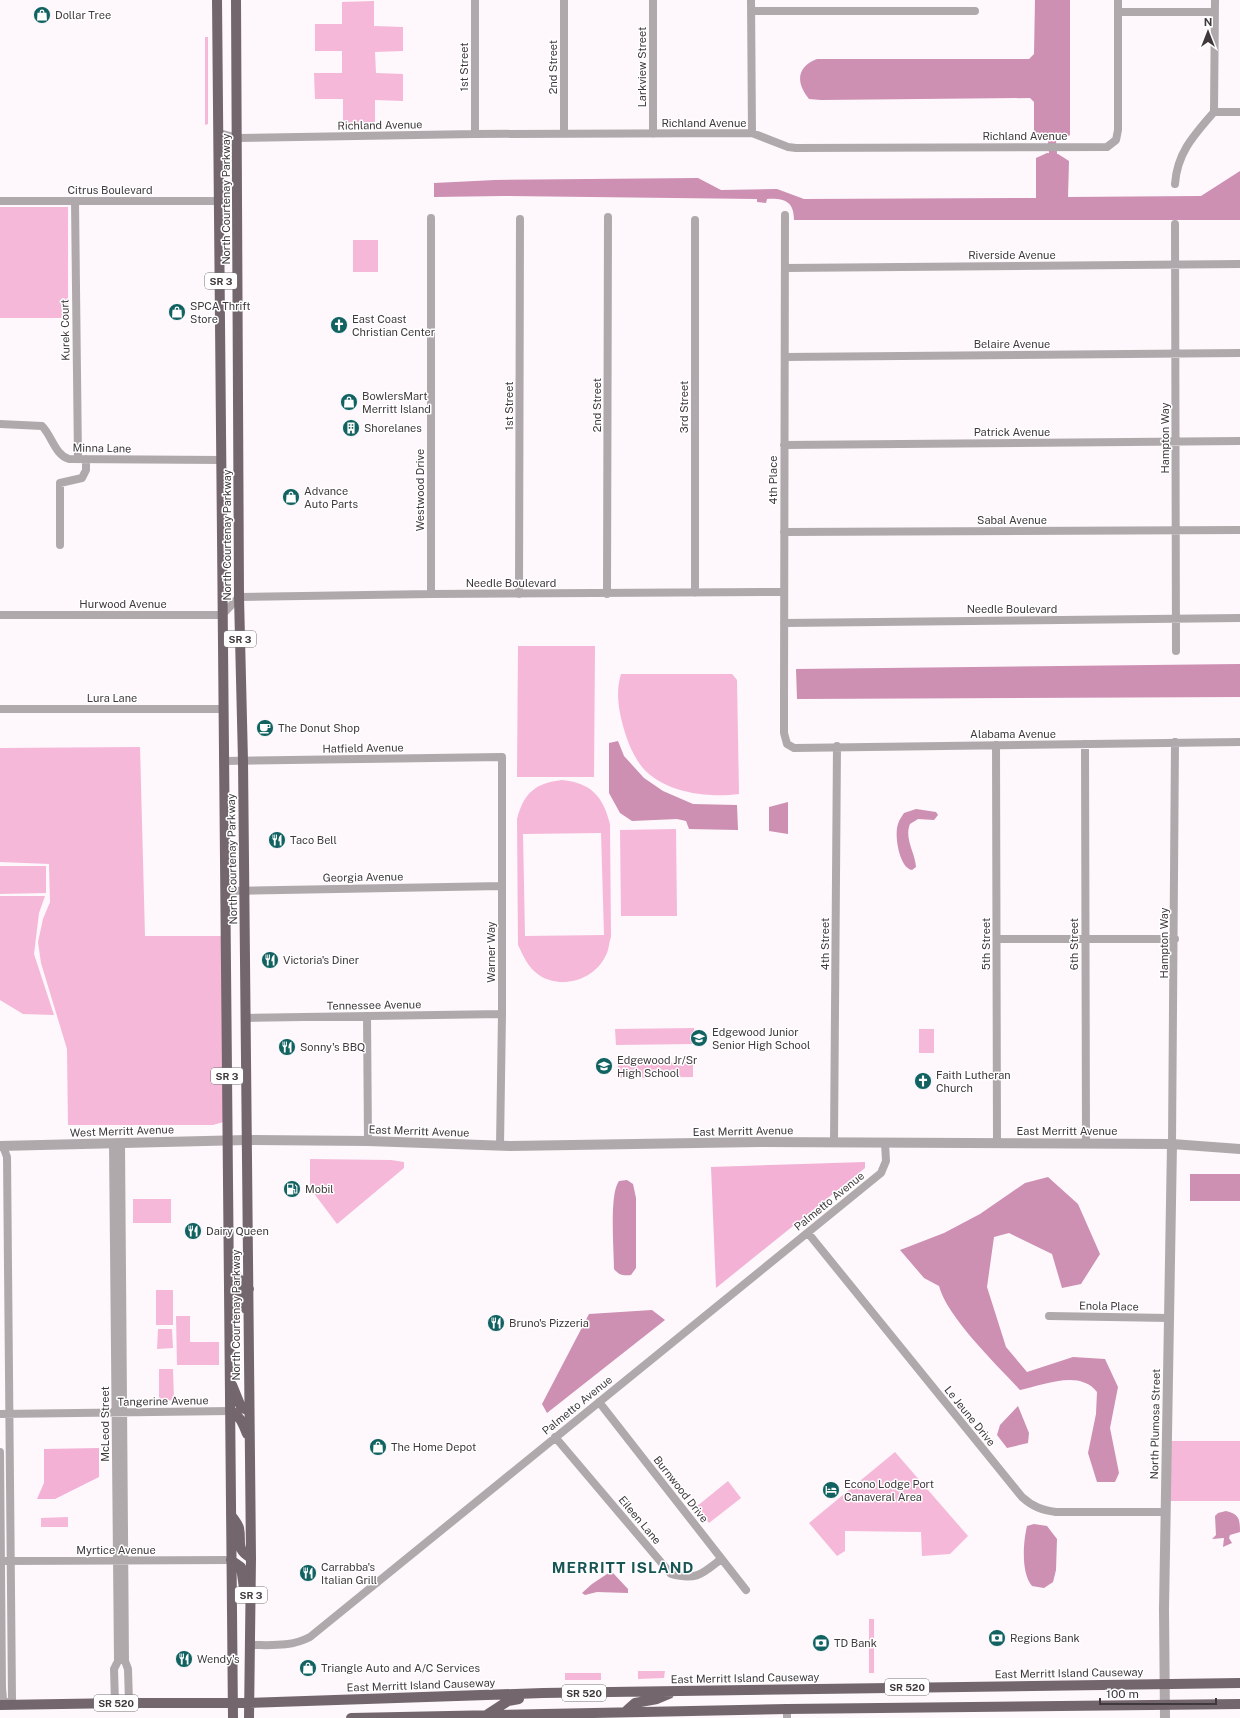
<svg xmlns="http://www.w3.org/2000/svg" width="1240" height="1718" font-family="'Public Sans',sans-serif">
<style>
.green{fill:#f5b8d9;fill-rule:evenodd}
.forest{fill:#f2b1d5}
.water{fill:#cd8fb2}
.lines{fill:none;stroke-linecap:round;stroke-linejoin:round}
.canal{stroke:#cd8fb2;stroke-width:8}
.minor{stroke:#b0a9ac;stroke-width:8}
.tertiary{stroke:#b0a9ac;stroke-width:10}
.primary{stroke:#73676d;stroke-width:10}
.labels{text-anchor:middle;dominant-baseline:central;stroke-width:3;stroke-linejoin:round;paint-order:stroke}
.shield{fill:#fff;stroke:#797476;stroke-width:1}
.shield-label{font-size:10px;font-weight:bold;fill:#3f393c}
.poi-label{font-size:11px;fill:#3f393c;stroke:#fff;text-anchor:start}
.street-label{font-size:11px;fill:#3f393c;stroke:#fff}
.district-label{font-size:15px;font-weight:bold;letter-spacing:1px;fill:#195555;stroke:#fff}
</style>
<rect width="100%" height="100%" fill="#fef7fb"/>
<path class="green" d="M 374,1 L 374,26 L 403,27 L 403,51 L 375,52 L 376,73 L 403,74 L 403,101 L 375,100 L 375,122 L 343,123 L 343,99 L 315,99 L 314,73 L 342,73 L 342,51 L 315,51 L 315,24 L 342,24 L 342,2 Z
M 205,37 L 208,37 L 208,124 L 205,125 Z
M 0,207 L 68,207 L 68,318 L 0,318 Z
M 353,240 L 378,240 L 378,272 L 353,272 Z
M 518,646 L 595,646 L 594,777 L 517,777 Z
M 621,674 L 732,674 L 737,680 L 739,794 C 708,798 664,793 642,767 C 632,754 626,738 622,722 C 618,706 616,691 621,674 Z
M 140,747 L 145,936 L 225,936 L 227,1121 L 213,1125 L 68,1125 L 67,1049 L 41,963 L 38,942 L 43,919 L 50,902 L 49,864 L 0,862 L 0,748 Z
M 562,780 C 591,783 603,796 610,824 L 611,937 C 609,942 609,950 606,955 C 595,980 561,990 539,975 C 528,968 523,955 518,945 L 517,819 C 524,793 535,783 562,780 ZM 601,833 L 604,935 L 525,936 L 523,834 Z
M 676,829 L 677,916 L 621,916 L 620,830 Z
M 0,866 L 46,866 L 46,893 L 0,894 Z
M 0,896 L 45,896 L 39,913 L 34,954 L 54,1015 L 23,1014 L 0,1000 Z
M 694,1028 L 694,1044 L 616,1045 L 615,1029 Z
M 919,1029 L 934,1029 L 934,1053 L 919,1053 Z
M 693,1062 L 693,1077 L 617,1078 L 618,1063 Z
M 310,1159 L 391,1160 L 404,1162 L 404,1168 L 337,1224 L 310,1188 Z
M 133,1199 L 171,1199 L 171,1223 L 133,1223 Z
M 173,1290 L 173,1325 L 156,1325 L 156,1290 Z
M 176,1316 L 190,1316 L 190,1342 L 219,1342 L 219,1365 L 177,1365 Z
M 158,1329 L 172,1329 L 173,1348 L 157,1349 Z
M 159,1369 L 173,1369 L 174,1400 L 162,1401 L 159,1397 Z
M 1171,1441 L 1240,1441 L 1240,1501 L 1170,1501 Z
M 895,1452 L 968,1536 L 950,1554 L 922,1556 L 921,1532 L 845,1531 L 845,1551 L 837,1556 L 809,1523 Z
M 728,1481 L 741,1498 L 709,1523 L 696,1507 Z
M 68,1517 L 68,1527 L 41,1527 L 41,1518 Z
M 869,1619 L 874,1619 L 874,1673 L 869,1673 Z
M 638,1671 L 665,1671 L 664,1678 L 638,1679 Z
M 565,1673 L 601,1673 L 601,1680 L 565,1680 Z"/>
<path class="forest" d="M 865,1162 L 865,1168 L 716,1288 L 711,1167 Z
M 99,1448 L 99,1477 L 55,1499 L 37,1499 L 44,1483 L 44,1449 Z"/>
<path class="water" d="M 1035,0 L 1070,0 L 1070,135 C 1059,145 1047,141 1034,136 L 1034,102 L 1030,98 L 821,100 L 809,99 C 796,83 796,67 817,59 L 1029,59 L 1034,54 Z
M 1047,153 L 1058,154 L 1069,161 L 1068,197 L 1201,196 L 1240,171 L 1240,220 L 794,220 C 794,201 784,198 767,199 L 766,203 L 757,202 L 757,199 L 502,196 L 434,197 L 434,183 L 495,180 L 698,178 L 721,190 L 777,189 L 804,199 L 1036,198 L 1036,158 Z
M 1240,664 L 1240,697 L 797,699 L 796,669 Z
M 618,741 L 624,756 L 644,778 L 663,791 L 693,804 L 737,805 L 738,830 L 689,829 L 686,821 L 677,819 L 632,821 L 620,813 L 609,793 L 609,743 Z
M 788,802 L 788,834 L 769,831 L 769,807 Z
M 916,809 L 936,812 L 938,815 L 934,820 L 918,819 L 910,824 C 904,839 915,852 916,867 L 912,870 C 899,868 894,834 898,824 C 899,820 902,816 904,813 Z
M 1190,1174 L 1240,1174 L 1240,1201 L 1190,1201 Z
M 1048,1177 L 1078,1204 L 1100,1254 L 1081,1284 L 1062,1288 L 1052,1254 L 1009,1233 L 994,1237 L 987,1287 L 1006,1347 L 1027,1372 L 1073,1357 L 1105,1359 L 1118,1387 L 1110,1428 L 1119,1473 L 1115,1482 L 1097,1482 L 1088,1453 L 1096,1414 L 1097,1392 C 1080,1369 1043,1385 1020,1390 C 997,1365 947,1317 939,1286 L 924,1278 L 900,1250 L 944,1233 L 980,1214 L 1025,1183 Z
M 627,1180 L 633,1184 L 636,1198 L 636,1268 L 631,1275 C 623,1276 619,1275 614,1269 C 614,1250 609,1194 619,1181 Z
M 652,1310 L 665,1320 L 547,1413 L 542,1404 L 589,1314 Z
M 1018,1406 L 1029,1433 L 1028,1443 L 1007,1448 L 997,1435 L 1000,1425 Z
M 1226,1511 C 1239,1514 1240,1519 1240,1532 L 1230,1535 L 1229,1538 L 1232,1543 L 1223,1547 L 1224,1538 L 1212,1539 L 1216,1535 L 1215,1516 L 1218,1513 Z
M 1034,1524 L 1047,1526 L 1057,1539 L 1056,1570 L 1053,1582 L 1044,1588 L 1032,1586 C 1021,1573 1023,1543 1027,1526 Z
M 610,1572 L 613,1573 L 628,1589 L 628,1593 L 597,1592 L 585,1595 L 582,1593 L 592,1584 Z"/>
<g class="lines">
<path class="canal" d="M 1052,141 L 1053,153"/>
<path class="minor" d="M 475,0 L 475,134
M 564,0 L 564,134
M 751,0 L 752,133
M 751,11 L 975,11
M 1118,12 L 1215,12
M 1214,112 L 1240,112
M 219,133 L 238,138 L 475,134 L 752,133 L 788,147 L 796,148 L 1107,147 L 1116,140 L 1118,130 L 1118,0
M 653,134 L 653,0
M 1175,184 C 1177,153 1194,135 1214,112 L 1215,0
M 0,201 L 220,201
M 75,201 L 78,459
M 785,215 L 784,698 L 784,733 L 787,744 L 794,748 L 1240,742
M 695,220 L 695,593
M 1175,224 L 1176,651
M 785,268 L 1240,264
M 785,357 L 1240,353
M 0,424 L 42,426 C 52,436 55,455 69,459 L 221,460
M 784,445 L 1240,441
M 784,532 L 1240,530
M 60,545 L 60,483 L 82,478 L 86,470 L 86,459
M 431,594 L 431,218
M 519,594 L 520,219
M 607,594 L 608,217
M 0,615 L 222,615 L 239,597 L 431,594 L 784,592
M 784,623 L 1240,618
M 0,709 L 223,709
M 1085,744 L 1086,1144
M 996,745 L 997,1143
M 224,761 L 502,757 L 502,1014 L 500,1146
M 225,891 L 502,886
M 997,939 L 1175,939
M 367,1016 L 368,1141
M 245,1018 L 502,1014
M 834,1142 L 837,746
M 113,1144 L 118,1661 L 114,1669 L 115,1703
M 121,1144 L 125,1661 L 128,1669 L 129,1703
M 1172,1144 L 1175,742
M 808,1233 L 1022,1497 C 1033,1507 1042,1510 1056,1512 L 1166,1512
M 1049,1316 L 1169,1318
M 599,1402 L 746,1590
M 0,1414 L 230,1411
M 555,1437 L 671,1574 C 696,1581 702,1574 721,1559
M 0,1452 L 2,1688 L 3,1699 L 7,1705 L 12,1699 L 7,1157 L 3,1146
M 5,1561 L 231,1560
M 251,1645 C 272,1645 291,1647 310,1637 L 881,1173 L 886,1161 L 885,1143
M 787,1709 L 787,1718"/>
<path class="tertiary" d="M 0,1146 L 246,1140 L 368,1141 L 510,1146 L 759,1142 L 1172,1144 L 1240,1149
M 1165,1718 L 1164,1609 L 1172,1144"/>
<path class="primary" d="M 217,0 L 233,1718
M 236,0 L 239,597 L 243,761 L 251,1558 L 249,1718
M 231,1263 L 237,1277 L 249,1289
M 229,1284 L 240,1293 L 246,1309
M 232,1385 L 241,1407 L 249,1411
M 230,1411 C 240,1415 243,1424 247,1434
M 231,1515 C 234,1519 238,1524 239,1528 C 242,1543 235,1549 251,1558
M 231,1560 L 241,1567 L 244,1588 L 251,1600
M 0,1705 L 123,1703 L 250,1703 L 543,1693 L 1240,1683
M 625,1712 L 635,1703 L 657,1699 L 669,1694
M 488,1714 L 508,1701 L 519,1699
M 351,1718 L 787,1709 L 1240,1704"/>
</g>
<defs>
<g id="shop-disc" transform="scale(0.9)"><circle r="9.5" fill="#126262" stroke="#fff"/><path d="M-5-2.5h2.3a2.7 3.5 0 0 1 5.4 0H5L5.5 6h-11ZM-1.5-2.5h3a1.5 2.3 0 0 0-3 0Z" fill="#fff"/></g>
<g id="church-disc" transform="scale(0.9)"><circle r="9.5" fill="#126262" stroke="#fff"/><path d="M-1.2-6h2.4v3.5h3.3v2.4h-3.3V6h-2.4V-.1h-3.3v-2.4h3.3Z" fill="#fff"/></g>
<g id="building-disc" transform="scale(0.9)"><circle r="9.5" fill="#126262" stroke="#fff"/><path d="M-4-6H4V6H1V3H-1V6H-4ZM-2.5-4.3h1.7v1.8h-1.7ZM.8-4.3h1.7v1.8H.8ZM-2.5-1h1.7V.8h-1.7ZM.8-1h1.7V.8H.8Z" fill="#fff"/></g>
<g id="cafe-disc" transform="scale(0.9)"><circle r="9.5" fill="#126262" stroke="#fff"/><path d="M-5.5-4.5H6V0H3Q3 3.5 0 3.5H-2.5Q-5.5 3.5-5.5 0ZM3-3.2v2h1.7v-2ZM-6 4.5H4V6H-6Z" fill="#fff"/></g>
<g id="restaurant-disc" transform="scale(0.9)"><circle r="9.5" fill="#126262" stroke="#fff"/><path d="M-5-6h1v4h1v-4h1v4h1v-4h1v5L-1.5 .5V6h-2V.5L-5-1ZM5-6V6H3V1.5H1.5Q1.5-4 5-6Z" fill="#fff"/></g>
<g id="school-disc" transform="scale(0.9)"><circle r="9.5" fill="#126262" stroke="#fff"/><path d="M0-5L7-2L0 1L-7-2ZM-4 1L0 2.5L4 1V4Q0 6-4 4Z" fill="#fff"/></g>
<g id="fuel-disc" transform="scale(0.9)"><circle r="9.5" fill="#126262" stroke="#fff"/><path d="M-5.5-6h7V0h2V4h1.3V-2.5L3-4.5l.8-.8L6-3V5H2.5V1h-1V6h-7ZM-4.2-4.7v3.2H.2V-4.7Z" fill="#fff"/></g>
<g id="hotel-disc" transform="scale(0.9)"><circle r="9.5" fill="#126262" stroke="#fff"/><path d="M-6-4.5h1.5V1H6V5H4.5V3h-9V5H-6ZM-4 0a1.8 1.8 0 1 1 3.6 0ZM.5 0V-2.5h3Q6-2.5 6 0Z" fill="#fff"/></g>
<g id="bank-disc" transform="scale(0.9)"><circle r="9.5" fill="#126262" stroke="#fff"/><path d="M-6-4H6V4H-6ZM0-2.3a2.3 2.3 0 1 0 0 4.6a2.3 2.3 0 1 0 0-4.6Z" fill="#fff"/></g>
</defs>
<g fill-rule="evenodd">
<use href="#shop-disc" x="42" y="15"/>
<use href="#shop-disc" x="177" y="312"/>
<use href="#church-disc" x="339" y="325"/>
<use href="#shop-disc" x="349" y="402"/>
<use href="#building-disc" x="351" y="428"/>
<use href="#shop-disc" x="291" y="497"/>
<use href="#cafe-disc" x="265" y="728"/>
<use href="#restaurant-disc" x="277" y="840"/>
<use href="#restaurant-disc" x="270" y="960"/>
<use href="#school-disc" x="699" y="1038"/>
<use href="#restaurant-disc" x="287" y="1047"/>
<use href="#school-disc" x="604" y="1066"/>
<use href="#church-disc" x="923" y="1081"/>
<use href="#fuel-disc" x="292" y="1189"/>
<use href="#restaurant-disc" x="193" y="1231"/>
<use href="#restaurant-disc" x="496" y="1323"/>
<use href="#shop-disc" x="378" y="1447"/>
<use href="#hotel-disc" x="831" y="1490"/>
<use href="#restaurant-disc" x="308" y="1573"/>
<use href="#bank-disc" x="997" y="1638"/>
<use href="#bank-disc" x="821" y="1643"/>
<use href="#restaurant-disc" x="184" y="1659"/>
<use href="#shop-disc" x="308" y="1668"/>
</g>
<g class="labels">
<g class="shield">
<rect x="205" y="273" width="32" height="16" rx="3"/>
<rect x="224" y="631" width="32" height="16" rx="3"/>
<rect x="211" y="1068" width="32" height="16" rx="3"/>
<rect x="235" y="1587" width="32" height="16" rx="3"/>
<rect x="885" y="1679" width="44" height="16" rx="3"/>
<rect x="562" y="1685" width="44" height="16" rx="3"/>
<rect x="94" y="1695" width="44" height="16" rx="3"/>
</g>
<g class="shield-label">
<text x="221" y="281">SR 3</text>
<text x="240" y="639">SR 3</text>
<text x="227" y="1076">SR 3</text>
<text x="251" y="1595">SR 3</text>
<text x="907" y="1687">SR 520</text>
<text x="584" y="1693">SR 520</text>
<text x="116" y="1703">SR 520</text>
</g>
<g class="poi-label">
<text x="55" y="15">Dollar Tree</text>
<text x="190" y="306">SPCA Thrift<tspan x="190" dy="13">Store</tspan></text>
<text x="352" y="319">East Coast<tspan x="352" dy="13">Christian Center</tspan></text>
<text x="362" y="396">BowlersMart<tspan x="362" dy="13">Merritt Island</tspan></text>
<text x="364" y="428">Shorelanes</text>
<text x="304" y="491">Advance<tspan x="304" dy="13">Auto Parts</tspan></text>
<text x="278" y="728">The Donut Shop</text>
<text x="290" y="840">Taco Bell</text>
<text x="283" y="960">Victoria's Diner</text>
<text x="712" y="1032">Edgewood Junior<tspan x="712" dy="13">Senior High School</tspan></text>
<text x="300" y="1047">Sonny's BBQ</text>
<text x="617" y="1060">Edgewood Jr/Sr<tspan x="617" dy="13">High School</tspan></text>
<text x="936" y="1075">Faith Lutheran<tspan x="936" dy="13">Church</tspan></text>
<text x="305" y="1189">Mobil</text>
<text x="206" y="1231">Dairy Queen</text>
<text x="509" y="1323">Bruno's Pizzeria</text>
<text x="391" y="1447">The Home Depot</text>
<text x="844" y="1484">Econo Lodge Port<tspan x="844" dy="13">Canaveral Area</tspan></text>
<text x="321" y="1567">Carrabba's<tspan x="321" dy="13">Italian Grill</tspan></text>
<text x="1010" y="1638">Regions Bank</text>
<text x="834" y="1643">TD Bank</text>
<text x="197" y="1659">Wendy's</text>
<text x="321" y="1668">Triangle Auto and A/C Services</text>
</g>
<g class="street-label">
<text transform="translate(464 67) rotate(-90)">1st Street</text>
<text transform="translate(553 67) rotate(-90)">2nd Street</text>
<text transform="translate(642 67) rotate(-90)">Larkview Street</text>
<text x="704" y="123">Richland Avenue</text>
<text transform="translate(380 125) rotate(-1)">Richland Avenue</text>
<text x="1025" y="136">Richland Avenue</text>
<text x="110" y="190">Citrus Boulevard</text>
<text transform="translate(226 199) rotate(-90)">North Courtenay Parkway</text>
<text x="1012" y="255">Riverside Avenue</text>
<text transform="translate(65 330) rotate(-91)">Kurek Court</text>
<text x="1012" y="344">Belaire Avenue</text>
<text transform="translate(597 405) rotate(-90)">2nd Street</text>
<text transform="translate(509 406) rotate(-90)">1st Street</text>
<text transform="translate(684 407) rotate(-90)">3rd Street</text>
<text x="1012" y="432">Patrick Avenue</text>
<text transform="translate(1165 438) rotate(-90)">Hampton Way</text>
<text transform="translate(102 448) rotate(1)">Minna Lane</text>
<text transform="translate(773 480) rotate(-90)">4th Place</text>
<text transform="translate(420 490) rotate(-90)">Westwood Drive</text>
<text x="1012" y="520">Sabal Avenue</text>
<text transform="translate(227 535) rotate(-90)">North Courtenay Parkway</text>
<text x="511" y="583">Needle Boulevard</text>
<text x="123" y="604">Hurwood Avenue</text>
<text x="1012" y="609">Needle Boulevard</text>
<text x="112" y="698">Lura Lane</text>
<text x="1013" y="734">Alabama Avenue</text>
<text transform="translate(363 748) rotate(-1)">Hatfield Avenue</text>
<text transform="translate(232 859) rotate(-91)">North Courtenay Parkway</text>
<text transform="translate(363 877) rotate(-1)">Georgia Avenue</text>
<text transform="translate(1164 943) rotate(-90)">Hampton Way</text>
<text transform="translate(825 944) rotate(-90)">4th Street</text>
<text transform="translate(986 944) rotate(-90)">5th Street</text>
<text transform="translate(1074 944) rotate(-90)">6th Street</text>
<text transform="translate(491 952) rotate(-90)">Warner Way</text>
<text transform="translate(374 1005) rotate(-1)">Tennessee Avenue</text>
<text transform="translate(122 1131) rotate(-2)">West Merritt Avenue</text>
<text transform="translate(419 1131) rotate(2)">East Merritt Avenue</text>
<text transform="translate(743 1131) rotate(-1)">East Merritt Avenue</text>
<text x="1067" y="1131">East Merritt Avenue</text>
<text transform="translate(829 1201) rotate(-39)">Palmetto Avenue</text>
<text transform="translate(1109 1306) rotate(1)">Enola Place</text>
<text transform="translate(236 1315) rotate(-90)">North Courtenay Parkway</text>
<text transform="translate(163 1401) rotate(-1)">Tangerine Avenue</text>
<text transform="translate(577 1405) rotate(-39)">Palmetto Avenue</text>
<text transform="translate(970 1416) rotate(51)">Le Jeune Drive</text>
<text transform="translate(105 1424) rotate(-90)">McLeod Street</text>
<text transform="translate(1155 1424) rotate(-89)">North Plumosa Street</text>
<text transform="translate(681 1489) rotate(52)">Burnwood Drive</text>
<text transform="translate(640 1520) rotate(50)">Eileen Lane</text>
<text x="116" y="1550">Myrtice Avenue</text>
<text transform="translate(1069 1673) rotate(-1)">East Merritt Island Causeway</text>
<text transform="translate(745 1678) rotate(-1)">East Merritt Island Causeway</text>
<text transform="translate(421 1685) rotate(-2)">East Merritt Island Causeway</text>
</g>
<g class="district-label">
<text x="623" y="1567">MERRITT ISLAND</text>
</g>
</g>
<g transform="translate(1208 32)" stroke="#ffffff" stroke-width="3" paint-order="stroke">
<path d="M0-3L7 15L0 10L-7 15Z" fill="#3f393c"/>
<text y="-6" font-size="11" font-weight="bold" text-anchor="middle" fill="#3f393c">N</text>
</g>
<path d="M1100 1698v6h116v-6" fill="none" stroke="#3f393c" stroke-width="2"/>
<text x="1106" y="1698" font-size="12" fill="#3f393c" stroke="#ffffff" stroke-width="3" paint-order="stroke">100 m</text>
</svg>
